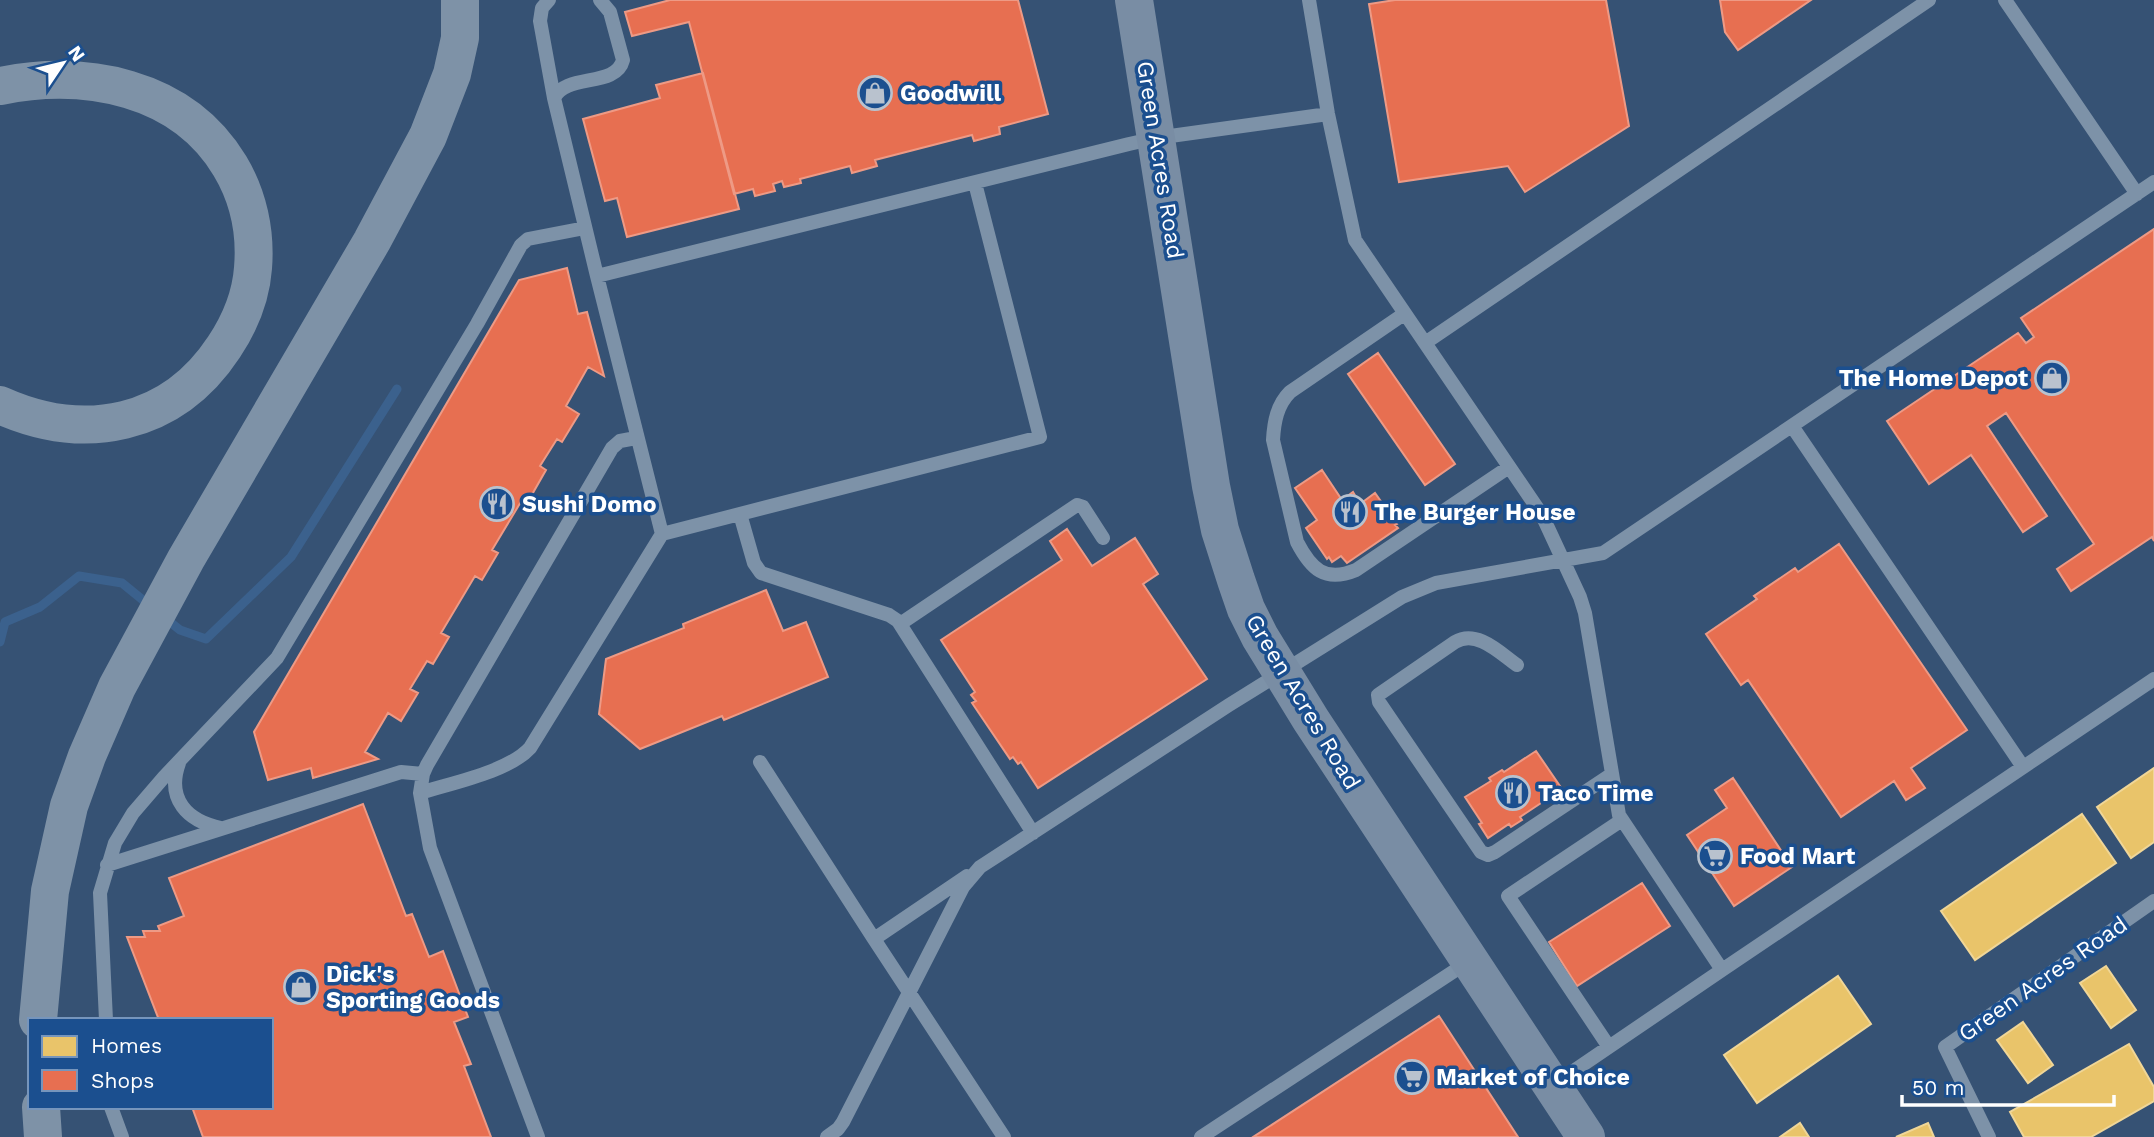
<svg xmlns="http://www.w3.org/2000/svg" width="2154" height="1137" font-family="'Work Sans',sans-serif">
<style>
.homes{fill:#e9c46a;stroke:#f0d697;stroke-width:2}
.shops{fill:#e76f51;stroke:#ee9a85;stroke-width:2}
.lines{fill:none;stroke-linecap:round;stroke-linejoin:round}
.stream{stroke:#3b618d;stroke-width:9}
.lane{stroke:#7d92a8;stroke-width:14}
.secondary{stroke:#798da4;stroke-width:38}
.highway{stroke:#7e92a7;stroke-width:38}
.labels{text-anchor:middle;dominant-baseline:central;stroke-width:7;stroke-linejoin:round;paint-order:stroke}
.poi-label{font-size:23px;font-weight:bold;fill:#fff;stroke:#1b4f8f;text-anchor:start}
.street-label{font-size:23px;fill:#fff;stroke:#1b4f8f}
</style>
<rect width="100%" height="100%" fill="#365274"/>
<path class="homes" d="M 2154,768 L 2154,842 L 2131,858 L 2097,807 Z
M 2082,814 L 2116,863 L 1975,960 L 1941,911 Z
M 2106,966 L 2136,1010 L 2111,1028 L 2080,983 Z
M 1838,976 L 1871,1024 L 1757,1103 L 1724,1055 Z
M 2023,1022 L 2053,1065 L 2028,1083 L 1997,1040 Z
M 2129,1044 L 2154,1087 L 2154,1101 L 2091,1137 L 2024,1137 L 2010,1112 Z
M 1800,1123 L 1809,1137 L 1780,1137 Z
M 1928,1123 L 1934,1137 L 1896,1137 Z"/>
<path class="shops" d="M 670,0 L 1018,0 L 1048,114 L 999,127 L 1000,134 L 974,141 L 972,135 L 875,160 L 877,166 L 852,173 L 850,166 L 800,179 L 801,183 L 784,187 L 782,181 L 773,184 L 775,191 L 755,196 L 753,189 L 734,194 L 689,22 L 632,36 L 625,12 Z
M 1395,0 L 1606,0 L 1629,126 L 1525,192 L 1508,166 L 1399,182 L 1369,4 Z
M 1720,0 L 1811,0 L 1738,50 L 1725,32 Z
M 703,73 L 739,209 L 627,237 L 617,198 L 605,201 L 583,119 L 660,98 L 656,85 Z
M 2154,229 L 2154,541 L 2152,537 L 2071,591 L 2057,569 L 2094,544 L 2006,413 L 1987,426 L 2047,516 L 2023,532 L 1971,455 L 1929,484 L 1887,421 L 2018,333 L 2026,343 L 2034,337 L 2021,318 Z
M 567,268 L 578,314 L 587,312 L 604,376 L 588,367 L 566,406 L 579,414 L 562,442 L 557,439 L 540,466 L 546,470 L 530,498 L 525,495 L 492,550 L 498,553 L 482,580 L 475,576 L 441,633 L 449,637 L 433,664 L 427,661 L 410,689 L 418,693 L 401,721 L 388,713 L 365,752 L 378,759 L 313,778 L 311,768 L 268,780 L 254,732 L 519,280 Z
M 1378,353 L 1455,464 L 1425,485 L 1348,374 Z
M 1322,470 L 1342,500 L 1353,492 L 1360,504 L 1375,493 L 1397,524 L 1395,525 L 1398,528 L 1347,563 L 1341,556 L 1332,562 L 1329,557 L 1327,559 L 1306,528 L 1317,520 L 1295,488 Z
M 1067,529 L 1092,566 L 1135,538 L 1158,574 L 1143,584 L 1207,679 L 1038,788 L 1021,762 L 1018,764 L 1013,757 L 1010,759 L 972,703 L 976,701 L 971,695 L 975,692 L 941,640 L 1062,560 L 1050,541 Z
M 1839,544 L 1967,730 L 1911,768 L 1925,788 L 1906,800 L 1894,781 L 1841,817 L 1748,680 L 1741,685 L 1706,634 L 1757,599 L 1754,596 L 1795,568 L 1798,572 Z
M 766,590 L 783,631 L 806,622 L 828,677 L 724,720 L 722,716 L 640,749 L 599,714 L 606,659 L 684,628 L 683,624 Z
M 1536,751 L 1562,789 L 1520,817 L 1522,820 L 1511,827 L 1509,824 L 1488,838 L 1479,824 L 1482,823 L 1465,797 L 1491,781 L 1489,778 L 1502,770 L 1504,772 Z
M 1733,778 L 1792,867 L 1734,906 L 1687,835 L 1727,808 L 1715,790 Z
M 363,804 L 406,916 L 412,914 L 429,957 L 443,951 L 468,1017 L 454,1022 L 471,1064 L 464,1066 L 491,1137 L 203,1137 L 192,1107 L 271,1107 L 271,1020 L 159,1020 L 127,937 L 145,937 L 143,931 L 160,931 L 158,926 L 184,916 L 169,878 Z
M 1642,883 L 1670,926 L 1577,986 L 1549,942 Z
M 1439,1016 L 1518,1137 L 1253,1137 Z"/>
<g class="lines">
<path class="stream" d="M 165,618 L 180,630 L 206,639 L 291,557 L 397,389
M 0,642 L 5,622 L 40,607 L 79,576 L 122,583 L 149,605"/>
<path class="lane" d="M 549,0 L 542,8 L 540,21 L 554,98 L 597,276
M 1309,0 L 1328,114 L 1355,240 L 1542,515 L 1580,597 L 1585,613 L 1619,815 L 1722,970 L 1553,1085
M 2005,0 L 2137,194
M 554,98 C 566,73 616,88 623,60 L 610,12 L 600,0
M 1404,314 L 1290,392 C 1277,405 1274,422 1273,440 L 1297,542 C 1311,569 1325,583 1356,570 L 1509,467
M 1425,343 L 1929,0
M 1792,426 L 2023,767
M 740,514 L 754,563 L 761,573 L 889,615 L 898,621 L 1033,833
M 662,534 L 1040,437 L 975,183
M 900,624 L 1077,505 L 1083,507 L 1103,538
M 1517,665 C 1500,653 1477,629 1455,642 L 1378,695 L 1379,702 L 1481,852 L 1488,855 L 1495,852 L 1612,774
M 760,762 L 874,939 L 967,876
M 179,763 C 166,799 187,821 221,828
M 420,793 L 423,774 L 427,765 L 612,448 L 620,441 L 636,438
M 107,865 L 401,772 L 423,774
M 874,939 L 1004,1137
M 1722,970 L 2154,679
M 106,1020 L 100,893 L 115,843 L 133,813 L 164,777 L 277,658 L 477,324 L 521,245 L 528,239 L 585,228
M 1609,1047 L 1508,896 L 1622,820
M 111,1107 L 122,1137
M 538,1137 L 430,848 L 420,793 C 451,783 508,772 530,748 L 662,534 L 597,276 L 1129,144 L 1156,138 L 1328,114
M 827,1137 L 838,1129 L 843,1122 L 963,887 L 980,867 L 1229,705 L 1402,597 L 1436,583 L 1603,553 L 2154,182
M 1201,1137 L 1468,962
M 1989,1137 L 1945,1047 L 2154,901"/>
<path class="secondary" d="M 1134,0 L 1211,486 L 1220,530 L 1236,580 L 1246,609 L 1260,637 L 1311,720 L 1586,1137"/>
<path class="highway" d="M 0,86 C 85,69 182,86 230,166 C 248,196 256,232 253,268 C 251,296 240,323 224,347 C 172,426 85,443 0,405
M 38,1020 L 50,891 L 69,806 L 87,756 L 117,687 L 186,559 L 372,241 L 428,136 L 452,74 L 460,38 L 460,0
M 41,1107 L 43,1137"/>
</g>
<defs>
<g id="shop-ring" transform="scale(1.75)"><circle r="9.5" fill="#1b4f8f" stroke="#b9c2ce" stroke-width="1.5"/><path d="M-5-2.5h2.3a2.7 3.5 0 0 1 5.4 0H5L5.5 6h-11ZM-1.5-2.5h3a1.5 2.3 0 0 0-3 0Z" fill="#b9c2ce"/></g>
<g id="restaurant-ring" transform="scale(1.75)"><circle r="9.5" fill="#1b4f8f" stroke="#b9c2ce" stroke-width="1.5"/><path d="M-5-6h1v4h1v-4h1v4h1v-4h1v5L-1.5 .5V6h-2V.5L-5-1ZM5-6V6H3V1.5H1.5Q1.5-4 5-6Z" fill="#b9c2ce"/></g>
<g id="supermarket-ring" transform="scale(1.75)"><circle r="9.5" fill="#1b4f8f" stroke="#b9c2ce" stroke-width="1.5"/><path d="M-6-5.5h2.5l.6 2H6L4.5 2H-2.5L-4.4-4H-6ZM-1.5 3.2a1.3 1.3 0 1 0 .1 0ZM3 3.2a1.3 1.3 0 1 0 .1 0Z" fill="#b9c2ce"/></g>
</defs>
<g fill-rule="evenodd">
<use href="#shop-ring" x="875" y="93"/>
<use href="#shop-ring" x="2052" y="378"/>
<use href="#restaurant-ring" x="497" y="504"/>
<use href="#restaurant-ring" x="1350" y="512"/>
<use href="#restaurant-ring" x="1513" y="793"/>
<use href="#supermarket-ring" x="1715" y="856"/>
<use href="#shop-ring" x="301" y="987"/>
<use href="#supermarket-ring" x="1412" y="1077"/>
</g>
<g class="labels">
<g class="poi-label">
<text x="900" y="93">Goodwill</text>
<text x="2028" y="378" text-anchor="end">The Home Depot</text>
<text x="522" y="504">Sushi Domo</text>
<text x="1374" y="512">The Burger House</text>
<text x="1538" y="793">Taco Time</text>
<text x="1740" y="856">Food Mart</text>
<text x="326" y="974">Dick's<tspan x="326" dy="26">Sporting Goods</tspan></text>
<text x="1436" y="1077">Market of Choice</text>
</g>
<g class="street-label">
<text transform="translate(1160 160) rotate(81)">Green Acres Road</text>
<text transform="translate(1303 702) rotate(59)">Green Acres Road</text>
<text transform="translate(2043 979) rotate(-35)">Green Acres Road</text>
</g>
</g>
<rect x="28" y="1018" width="245" height="91" fill="#1b4f8f" stroke="#7695bc" stroke-width="2"/>
<rect x="42" y="1036" width="35" height="21" fill="#e9c46a" stroke="#7695bc" stroke-width="2"/>
<text x="91" y="1053" font-size="21" fill="#ffffff">Homes</text>
<rect x="42" y="1070" width="35" height="21" fill="#e76f51" stroke="#7695bc" stroke-width="2"/>
<text x="91" y="1088" font-size="21" fill="#ffffff">Shops</text>
<g transform="translate(63 63) rotate(55)" stroke="#1b4f8f" stroke-width="5" paint-order="stroke">
<path d="M0-5L12 26L0 18L-12 26Z" fill="#ffffff"/>
<text y="-10" font-size="19" font-weight="bold" text-anchor="middle" fill="#ffffff">N</text>
</g>
<path d="M1902 1095v10h212v-10" fill="none" stroke="#ffffff" stroke-width="3.5"/>
<text x="1912" y="1095" font-size="21" fill="#ffffff" stroke="#1b4f8f" stroke-width="5" paint-order="stroke">50 m</text>
</svg>
